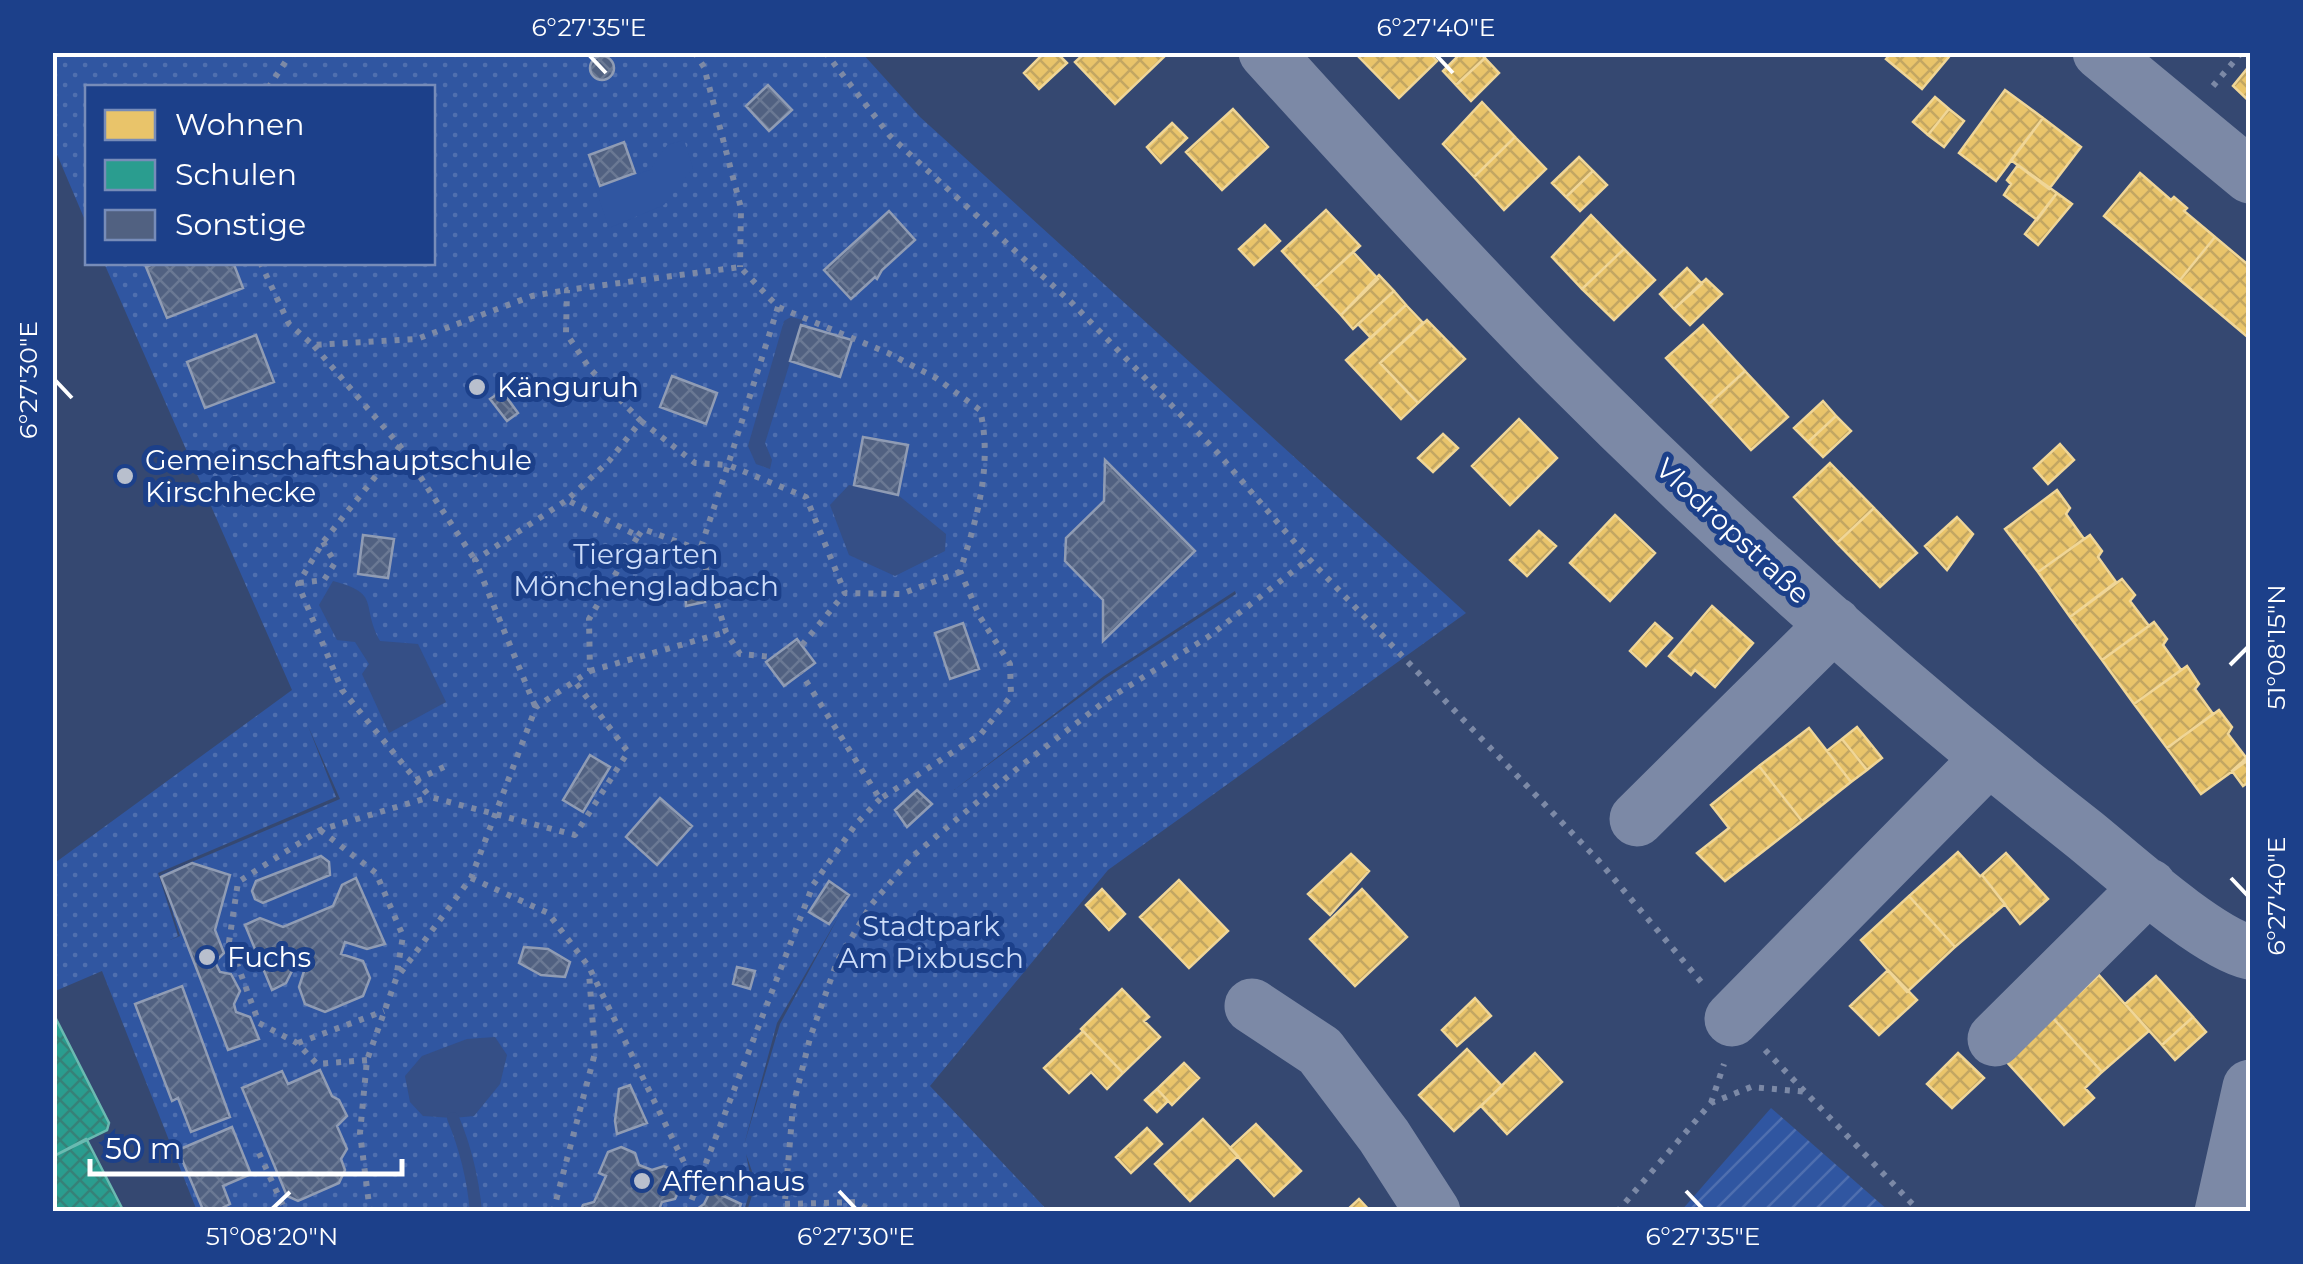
<svg xmlns="http://www.w3.org/2000/svg" width="2303" height="1264" font-family="Montserrat,sans-serif">
<style>
.grass{fill:url(#grass-dots);fill-rule:evenodd}
.garden{fill:url(#garden-furrows)}
.pitch{fill:#3056a1}
.water{fill:#354f86}
.homes{fill:url(#homes-cross-hatch);stroke:#f0d697;stroke-width:2.5}
.schools{fill:url(#schools-cross-hatch);stroke:#6abab1;stroke-width:2.5}
.lines{fill:none;stroke-linecap:round;stroke-linejoin:round}
.stream{stroke:#354f86;stroke-width:12}
.building{fill:url(#building-cross-hatch);stroke:#909cb4;stroke-width:2.5}
.path{stroke:#7c89a6;stroke-width:6;stroke-dasharray:5 8;stroke-linecap:butt}
.minor{stroke:#7c89a6;stroke-width:55}
.ticks{fill:none;stroke:#fff;stroke-width:4}
.poi-dot{fill:#b8bfcd;stroke:#1c408a;stroke-width:4}
.labels{text-anchor:middle;dominant-baseline:central;stroke-width:10;stroke-linejoin:round;paint-order:stroke}
.poi-label{font-size:28px;fill:#fff;stroke:#1c408a;text-anchor:start}
.street-label{font-size:28px;fill:#fff;stroke:#1c408a}
.park-label{font-size:28px;fill:#ccdcf9;stroke:#1c408a}
.neatline{fill:none;stroke:#fff;stroke-width:4}
.ticks-label{font-size:25px;text-anchor:middle;fill:#fff}
</style>
<defs>
<pattern id="grass-dots" width="8" height="8" patternUnits="userSpaceOnUse" patternTransform="scale(2.5)"><rect width="8" height="8" fill="#3056a1"/><path d="M2 2h.1M6 6h.1" fill="none" stroke="#4f6faf" stroke-width="1.8" stroke-linecap="round"/></pattern>
<pattern id="garden-furrows" width="10" height="10" patternUnits="userSpaceOnUse" patternTransform="scale(2.5)"><rect width="10" height="10" fill="#3056a1"/><path d="M-1 1l2-2M0 10L10 0M9 11l2-2" fill="none" stroke="#4f6faf"/></pattern>
<pattern id="homes-cross-hatch" width="8" height="8" patternUnits="userSpaceOnUse" patternTransform="scale(2.5)"><rect width="8" height="8" fill="#e9c46a"/><path d="M0 0l8 8M0 8l8-8" fill="none" stroke="#c2a662"/></pattern>
<pattern id="schools-cross-hatch" width="8" height="8" patternUnits="userSpaceOnUse" patternTransform="scale(2.5)"><rect width="8" height="8" fill="#2a9d8f"/><path d="M0 0l8 8M0 8l8-8" fill="none" stroke="#368178"/></pattern>
<pattern id="building-cross-hatch" width="8" height="8" patternUnits="userSpaceOnUse" patternTransform="scale(2.5)"><rect width="8" height="8" fill="#516181"/><path d="M0 0l8 8M0 8l8-8" fill="none" stroke="#6b7994"/></pattern>
</defs>
<rect width="100%" height="100%" fill="#354871"/>
<path class="grass" d="M 53,53 L 862,53 L 920,117 L 1466,613 L 1108,870 L 930,1086 L 1048,1211 L 747,1211 L 756,1183 L 746,1154 L 752,1184 L 744,1211 L 197,1211 L 102,971 L 53,992 L 52,865 L 292,690 L 104,263 L 432,262 L 432,88 L 88,88 L 87,225 L 53,145 ZM 1235,591 L 1236,594 L 1106,678 L 954,790 L 1104,676 ZM 308,726 L 340,799 L 161,875 L 180,936 L 170,940 L 178,936 L 158,873 L 336,797 ZM 840,914 L 780,1024 L 744,1145 L 777,1023 Z"/>
<path class="garden" d="M 1771,1108 L 1889,1211 L 1681,1211 Z"/>
<path class="pitch" d="M 684,140 L 693,168 L 664,205 L 609,228 L 595,187 L 650,170 L 667,145 Z"/>
<path class="water" d="M 791,317 L 803,320 L 765,443 L 772,460 L 770,469 L 756,464 L 748,446 L 784,321 Z
M 849,485 L 898,495 L 946,534 L 945,551 L 895,576 L 849,555 L 830,505 Z
M 333,581 C 382,594 360,604 380,641 L 418,644 L 446,702 L 389,733 L 362,674 L 369,664 L 355,642 L 337,640 L 319,605 Z
M 495,1037 L 507,1055 L 500,1084 L 474,1116 L 453,1118 L 423,1116 L 410,1102 L 405,1076 L 422,1056 L 467,1039 Z"/>
<path class="homes" d="M 1045,52 L 1056,52 L 1067,63 L 1039,89 L 1024,73 Z
M 1086,52 L 1169,52 L 1115,104 L 1075,62 Z
M 1429,52 L 1437,61 L 1399,98 L 1355,53 Z
M 1462,52 L 1479,52 L 1485,58 L 1456,85 L 1443,71 Z
M 1892,52 L 1953,52 L 1922,89 L 1886,59 Z
M 1485,58 L 1499,73 L 1471,101 L 1456,85 Z
M 2250,65 L 2250,102 L 2233,86 Z
M 2005,90 L 2043,118 L 1996,181 L 1959,153 Z
M 1935,97 L 1949,109 L 1928,135 L 1913,122 Z
M 1482,102 L 1515,137 L 1474,177 L 1443,144 Z
M 1233,109 L 1268,147 L 1222,190 L 1186,152 Z
M 1949,109 L 1964,121 L 1944,147 L 1928,135 Z
M 2043,118 L 2081,147 L 2049,189 L 2011,160 Z
M 1172,123 L 1187,138 L 1161,163 L 1147,147 Z
M 1515,137 L 1546,169 L 1504,210 L 1474,177 Z
M 1579,157 L 1593,171 L 1566,197 L 1552,183 Z
M 2018,165 L 2057,193 L 2037,220 L 2004,195 L 2011,184 L 2007,180 Z
M 1593,171 L 1607,185 L 1580,211 L 1566,197 Z
M 2140,173 L 2171,200 L 2174,197 L 2187,208 L 2184,211 L 2215,237 L 2180,280 L 2104,216 Z
M 2057,193 L 2072,204 L 2038,245 L 2025,234 Z
M 1326,210 L 1360,246 L 1315,287 L 1282,251 Z
M 1591,215 L 1624,249 L 1582,289 L 1552,257 Z
M 1265,225 L 1280,241 L 1254,265 L 1239,249 Z
M 2215,237 L 2246,263 L 2250,262 L 2250,339 L 2180,280 Z
M 1624,249 L 1655,280 L 1614,320 L 1582,289 Z
M 1353,252 L 1378,279 L 1341,315 L 1315,287 Z
M 1687,268 L 1702,284 L 1674,309 L 1660,294 Z
M 1379,275 L 1394,291 L 1353,329 L 1341,315 Z
M 1706,279 L 1722,294 L 1690,325 L 1674,309 Z
M 1394,291 L 1406,305 L 1371,338 L 1358,324 Z
M 1406,305 L 1423,323 L 1380,363 L 1418,403 L 1401,419 L 1346,360 Z
M 1427,320 L 1465,359 L 1418,403 L 1380,363 Z
M 1703,325 L 1745,371 L 1709,404 L 1666,358 Z
M 1745,371 L 1788,417 L 1751,450 L 1709,404 Z
M 1823,401 L 1836,416 L 1808,442 L 1794,428 Z
M 1836,416 L 1851,431 L 1823,457 L 1808,442 Z
M 1519,419 L 1557,458 L 1510,505 L 1472,466 Z
M 1443,434 L 1458,448 L 1433,472 L 1418,458 Z
M 2060,444 L 2074,460 L 2048,484 L 2034,468 Z
M 1830,463 L 1874,508 L 1837,543 L 1794,497 Z
M 2057,490 L 2070,508 L 2066,514 L 2084,539 L 2038,572 L 2005,529 Z
M 1874,508 L 1917,553 L 1880,587 L 1837,543 Z
M 1615,515 L 1655,553 L 1610,601 L 1570,563 Z
M 1957,517 L 1973,534 L 1947,570 L 1925,546 Z
M 1539,531 L 1556,546 L 1527,576 L 1510,560 Z
M 2090,535 L 2102,551 L 2098,557 L 2116,582 L 2070,617 L 2038,572 Z
M 2122,579 L 2135,595 L 2130,601 L 2149,626 L 2102,660 L 2070,617 Z
M 1712,606 L 1753,643 L 1715,687 L 1695,670 L 1691,675 L 1669,656 Z
M 2154,622 L 2167,639 L 2163,645 L 2181,670 L 2134,704 L 2102,660 Z
M 1655,623 L 1672,638 L 1646,666 L 1630,651 Z
M 2187,666 L 2199,684 L 2195,689 L 2213,714 L 2167,748 L 2134,704 Z
M 2219,710 L 2232,727 L 2228,734 L 2248,760 L 2201,794 L 2167,748 Z
M 1857,727 L 1882,758 L 1867,770 L 1842,739 Z
M 1809,728 L 1851,782 L 1802,821 L 1759,766 Z
M 1842,739 L 1867,770 L 1851,782 L 1827,751 Z
M 2250,755 L 2250,781 L 2243,786 L 2232,771 Z
M 1759,766 L 1802,821 L 1725,881 L 1697,853 L 1729,828 L 1711,805 Z
M 1958,852 L 1980,876 L 1982,875 L 2005,904 L 1955,947 L 1909,896 Z
M 2006,853 L 2048,899 L 2020,924 L 1982,875 Z
M 1351,854 L 1369,871 L 1330,915 L 1308,894 Z
M 1179,880 L 1228,931 L 1189,968 L 1140,917 Z
M 1102,889 L 1125,914 L 1109,930 L 1086,905 Z
M 1362,889 L 1407,937 L 1355,986 L 1310,939 Z
M 1909,896 L 1955,947 L 1907,992 L 1861,940 Z
M 1888,970 L 1917,1000 L 1879,1035 L 1850,1006 Z
M 2099,975 L 2149,1031 L 2102,1072 L 2052,1017 Z
M 2156,976 L 2193,1017 L 2162,1045 L 2125,1004 Z
M 1122,989 L 1149,1017 L 1144,1021 L 1160,1037 L 1123,1073 L 1081,1029 Z
M 1475,998 L 1491,1016 L 1457,1046 L 1442,1030 Z
M 2052,1017 L 2102,1072 L 2085,1088 L 2094,1098 L 2064,1125 L 2005,1060 Z
M 2193,1017 L 2206,1032 L 2175,1060 L 2162,1045 Z
M 1083,1031 L 1123,1073 L 1107,1089 L 1091,1072 L 1069,1093 L 1044,1068 Z
M 1467,1049 L 1502,1086 L 1454,1131 L 1419,1095 Z
M 1535,1053 L 1562,1082 L 1507,1134 L 1481,1106 Z
M 1958,1053 L 1984,1078 L 1952,1108 L 1927,1084 Z
M 1184,1063 L 1199,1078 L 1172,1105 L 1157,1089 Z
M 1157,1089 L 1168,1101 L 1157,1112 L 1145,1100 Z
M 1203,1119 L 1238,1156 L 1190,1201 L 1155,1164 Z
M 1256,1124 L 1301,1171 L 1274,1196 L 1230,1148 Z
M 1147,1128 L 1162,1144 L 1131,1173 L 1116,1157 Z
M 1359,1199 L 1371,1212 L 1345,1212 Z"/>
<path class="schools" d="M 52,1011 L 109,1123 L 107,1130 L 52,1157 Z
M 86,1139 L 87,1140 L 124,1212 L 52,1212 L 52,1157 Z"/>
<g class="lines">
<path class="stream" d="M 453,1118 C 466,1149 473,1179 476,1212"/>
</g>
<path class="building" d="M590 68a12 12 0 1 1 24 0a12 12 0 1 1-24 0Z
M 768,85 L 792,110 L 769,131 L 746,106 Z
M 624,142 L 635,173 L 600,186 L 589,155 Z
M 889,211 L 915,240 L 882,270 L 877,279 L 875,277 L 851,299 L 824,270 Z
M 157,262 L 233,262 L 243,288 L 167,318 L 146,267 Z
M 801,325 L 852,340 L 840,377 L 790,361 Z
M 256,335 L 274,382 L 205,408 L 187,362 Z
M 672,376 L 717,393 L 706,424 L 660,407 Z
M 502,391 L 518,413 L 507,421 L 490,399 Z
M 863,437 L 908,445 L 898,495 L 854,485 Z
M 1105,460 L 1195,551 L 1103,641 L 1103,600 L 1065,561 L 1066,538 L 1104,501 Z
M 363,535 L 394,539 L 388,578 L 358,574 Z
M 701,583 L 705,602 L 686,606 L 685,588 Z
M 963,623 L 979,669 L 950,679 L 935,633 Z
M 797,639 L 815,663 L 784,686 L 766,662 Z
M 590,755 L 610,767 L 583,812 L 563,800 Z
M 917,790 L 932,804 L 907,827 L 895,810 Z
M 660,798 L 692,826 L 657,865 L 626,837 Z
M 321,856 L 329,862 L 330,875 L 263,903 L 255,899 L 252,891 L 256,881 Z
M 192,863 L 230,875 L 215,930 L 224,953 L 215,962 L 220,972 L 231,974 L 240,991 L 234,1004 L 236,1012 L 250,1017 L 259,1039 L 228,1050 L 161,877 Z
M 356,878 L 385,944 L 367,949 L 345,942 L 341,954 L 363,961 L 370,978 L 363,996 L 325,1012 L 305,1004 L 299,987 L 306,965 L 297,961 L 286,983 L 272,990 L 245,925 L 260,918 L 283,927 L 333,906 L 342,885 Z
M 829,881 L 849,895 L 829,924 L 809,912 Z
M 524,947 L 548,949 L 570,962 L 565,977 L 541,975 L 519,963 Z
M 737,967 L 755,971 L 750,989 L 733,984 Z
M 182,986 L 230,1117 L 191,1132 L 178,1098 L 172,1101 L 135,1004 Z
M 320,1070 L 332,1096 L 339,1100 L 347,1116 L 337,1126 L 347,1149 L 341,1159 L 345,1170 L 339,1183 L 298,1201 L 287,1196 L 242,1088 L 282,1071 L 288,1084 Z
M 630,1085 L 647,1123 L 617,1134 L 615,1121 L 619,1089 Z
M 232,1127 L 251,1174 L 223,1186 L 230,1204 L 214,1212 L 204,1212 L 178,1150 Z
M 621,1147 L 635,1153 L 639,1165 L 652,1170 L 664,1166 L 677,1172 L 681,1186 L 675,1199 L 662,1202 L 658,1212 L 580,1212 L 583,1205 L 594,1202 L 606,1176 L 599,1173 L 608,1152 Z
M 711,1190 L 741,1204 L 738,1212 L 693,1212 L 704,1204 Z"/>
<g class="lines">
<path class="path" d="M 694,52 L 704,67 L 741,208 L 740,267
M 825,52 L 890,136 L 1073,304 L 1216,451 L 1309,559 L 1598,860 L 1702,983
M 2213,86 L 2242,52
M 268,88 L 292,52
M 260,262 L 289,324 L 313,345 L 417,339 L 532,296 L 567,290
M 778,307 L 728,465 L 806,497 L 845,593 L 901,594 L 960,572
M 314,346 L 400,446 L 475,560
M 641,421 L 695,463 L 728,465 L 700,550 L 726,632 L 740,654 L 772,657
M 400,446 L 323,542 L 298,584 L 342,690 L 430,797 L 575,835 L 628,752 L 576,683
M 638,536 L 643,529 L 700,550
M 299,583 L 324,580 L 335,563 L 323,542
M 802,645 L 845,593
M 590,671 L 726,632
M 535,706 L 475,560 L 567,500
M 416,780 L 444,767
M 320,830 L 376,873 L 403,936 L 396,978
M 471,878 L 548,913 L 589,967 L 696,1187
M 298,1043 L 384,1011
M 1765,1050 L 1920,1212
M 367,1060 L 317,1064 L 297,1043 L 259,1023 L 229,942 L 238,882 L 320,830 L 430,797
M 1711,1103 L 1724,1064
M 259,1153 L 286,1212
M 785,1204 L 856,1202 L 873,1212
M 370,1212 L 360,1133 L 367,1060 L 396,979 L 471,878 L 536,707 L 590,671 L 589,619 L 638,536 L 567,500 L 609,461 L 641,421 L 590,369 L 566,333 L 567,290 L 740,267 L 778,307 L 888,353 L 936,378 L 980,410 C 993,464 977,519 960,571 L 980,617 L 1010,664 L 1011,696 L 981,734 L 880,799 L 801,673
M 553,1212 L 595,1053 L 589,973
M 687,1212 L 813,885 L 856,824 L 880,799
M 784,1212 L 793,1106 L 810,1038 L 837,962 L 871,905 L 914,855 L 1018,768 L 1108,699 L 1208,637 L 1309,559
M 1617,1212 L 1711,1103 L 1751,1087 L 1808,1092"/>
<path class="minor" d="M 1266,52 C 1361,157 1456,261 1555,362 C 1722,530 1899,689 2085,835 C 2122,865 2208,943 2250,952
M 2100,52 L 2250,176
M 1637,819 L 1834,624
M 1252,1006 L 1320,1051 L 1384,1136 L 1433,1212
M 1732,1019 L 1988,759
M 1995,1039 L 2149,886
M 2222,1212 L 2250,1087"/>
</g>
<path class="ticks" d="M 589,55 L 606,73M 1436,55 L 1453,73M 55,380 L 72,398M 2230,665 L 2248,647M 2231,878 L 2248,896M 839,1191 L 856,1209M 1686,1191 L 1703,1209M 272,1209 L 290,1192"/>
<g class="poi-dot">
<circle cx="477" cy="387" r="10"/>
<circle cx="125" cy="476" r="10"/>
<circle cx="207" cy="957" r="10"/>
<circle cx="642" cy="1181" r="10"/>
</g>
<g class="labels">
<g class="poi-label">
<text x="497" y="387">Känguruh</text>
<text x="145" y="460">Gemeinschaftshauptschule<tspan x="145" dy="32">Kirschhecke</tspan></text>
<text x="227" y="957">Fuchs</text>
<text x="662" y="1181">Affenhaus</text>
</g>
<g class="street-label">
<text transform="translate(1733 531) rotate(43)">Vlodropstraße</text>
</g>
<g class="park-label">
<text x="646" y="554">Tiergarten<tspan x="646" dy="32">Mönchengladbach</tspan></text>
<text x="931" y="926">Stadtpark<tspan x="931" dy="32">Am Pixbusch</tspan></text>
</g>
</g>
<rect width="2303" height="1264" fill="none" stroke="#1c408a" stroke-width="110"/>
<rect x="85" y="85" width="350" height="180" fill="#1c408a" stroke="#778cb9" stroke-width="2.5"/>
<rect x="105" y="110" width="50" height="30" fill="#e9c46a" stroke="#778cb9" stroke-width="2.5"/>
<text x="175" y="135" font-size="30" fill="#ffffff">Wohnen</text>
<rect x="105" y="160" width="50" height="30" fill="#2a9d8f" stroke="#778cb9" stroke-width="2.5"/>
<text x="175" y="185" font-size="30" fill="#ffffff">Schulen</text>
<rect x="105" y="210" width="50" height="30" fill="#516181" stroke="#778cb9" stroke-width="2.5"/>
<text x="175" y="235" font-size="30" fill="#ffffff">Sonstige</text>
<path d="M90 1159v15h312v-15" fill="none" stroke="#ffffff" stroke-width="5"/>
<text x="105" y="1159" font-size="30" fill="#ffffff" stroke="#1c408a" stroke-width="8" paint-order="stroke">50 m</text>
<rect x="55" y="55" width="2193" height="1154" class="neatline"/>
<g class="ticks-label">
<text x="589" y="36">6°27'35"E</text>
<text x="1436" y="36">6°27'40"E</text>
<text transform="translate(28 380) rotate(-90)" y="9">6°27'30"E</text>
<text transform="translate(2276 647) rotate(-90)" y="9">51°08'15"N</text>
<text transform="translate(2276 896) rotate(-90)" y="9">6°27'40"E</text>
<text x="272" y="1245">51°08'20"N</text>
<text x="856" y="1245">6°27'30"E</text>
<text x="1703" y="1245">6°27'35"E</text>
</g>
</svg>
